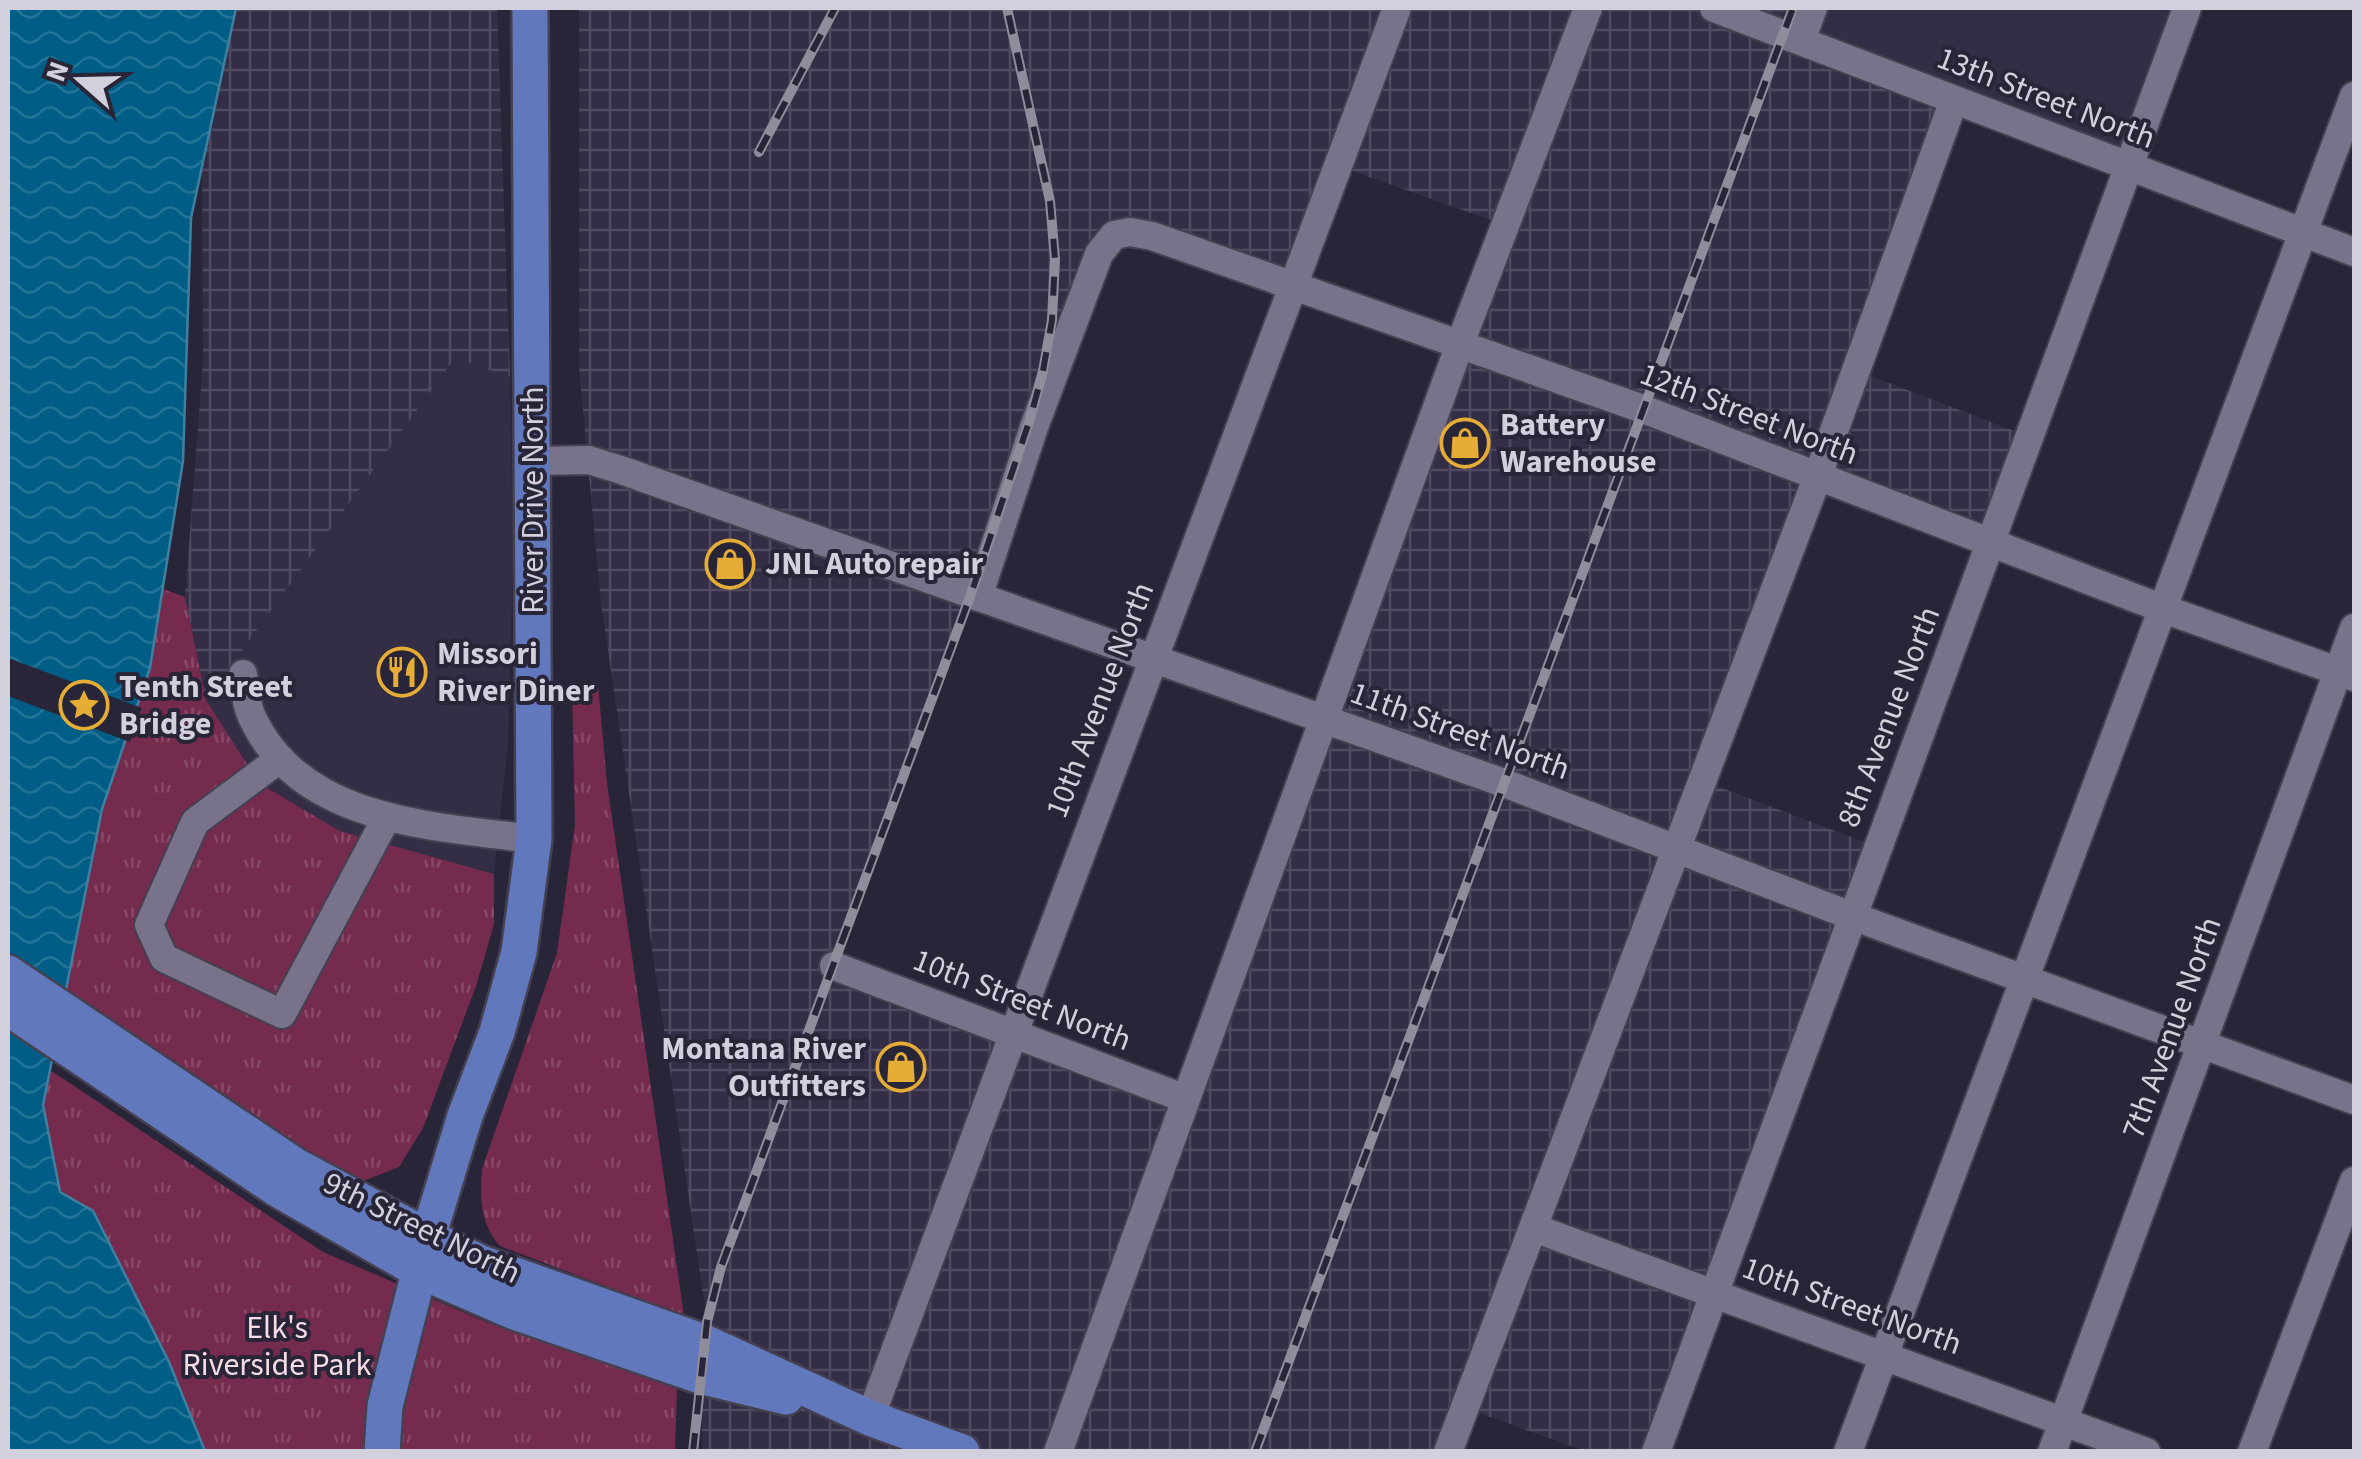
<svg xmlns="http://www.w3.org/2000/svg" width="2362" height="1459" font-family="'Source Sans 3',sans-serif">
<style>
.built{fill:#332d46}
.industrial{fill:url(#industrial-grid);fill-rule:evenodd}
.grass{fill:url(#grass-tufts)}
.water{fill:url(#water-waves);stroke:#3f80a0;stroke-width:2.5}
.pier{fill:#292538}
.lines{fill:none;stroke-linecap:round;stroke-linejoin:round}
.minor-casing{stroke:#444050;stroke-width:32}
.major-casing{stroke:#444050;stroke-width:40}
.minor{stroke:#78738a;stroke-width:28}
.major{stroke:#6278bd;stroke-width:35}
.rail-casing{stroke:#8f8c9c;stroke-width:10}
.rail{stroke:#292538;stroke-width:6;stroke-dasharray:19;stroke-linecap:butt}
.labels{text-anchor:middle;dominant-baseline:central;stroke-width:8;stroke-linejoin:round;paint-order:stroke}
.street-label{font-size:32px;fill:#d2d0dd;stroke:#292538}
.poi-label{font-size:32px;font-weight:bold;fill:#d2d0dd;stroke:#292538;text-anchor:start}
.park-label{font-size:32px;fill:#f5dce5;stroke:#292538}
</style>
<defs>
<pattern id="industrial-grid" width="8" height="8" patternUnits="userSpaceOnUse" patternTransform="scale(2.5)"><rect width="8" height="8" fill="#332d46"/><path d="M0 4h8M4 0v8" fill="none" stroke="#504a60"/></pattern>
<pattern id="grass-tufts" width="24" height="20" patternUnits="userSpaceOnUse" patternTransform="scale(2.5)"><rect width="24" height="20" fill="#752b4e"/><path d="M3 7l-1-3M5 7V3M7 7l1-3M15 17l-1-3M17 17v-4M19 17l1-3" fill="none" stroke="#884967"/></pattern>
<pattern id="water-waves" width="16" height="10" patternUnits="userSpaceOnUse" patternTransform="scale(2.5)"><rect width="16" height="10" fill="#005e86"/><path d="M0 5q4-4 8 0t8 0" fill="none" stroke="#247497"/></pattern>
</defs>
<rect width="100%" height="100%" fill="#292538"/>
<path class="built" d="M 1813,8 L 2187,8 L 2128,167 L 1802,41 Z
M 456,357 L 510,377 L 513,562 L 508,743 L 494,874 L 340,831 L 259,783 L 206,700 Z"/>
<path class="industrial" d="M 236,8 L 497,8 L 510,377 L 455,358 L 206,700 L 185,597 L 203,361 L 202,166 Z
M 579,8 L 1813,8 L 1802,40 L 1954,100 L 1855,370 L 2030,437 L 1992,545 L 1816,479 L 1703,781 L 1878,847 L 1656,1451 L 1585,1451 L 1465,1408 L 1448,1451 L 703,1451 L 700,1376 L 707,1321 L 601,603 L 579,367 ZM 1338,166 L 1505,225 L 1186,1098 L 834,966 L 971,594 L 1114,235 L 1293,284 Z"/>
<path class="grass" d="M 163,589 L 185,597 L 206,700 L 259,783 L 340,831 L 494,874 L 494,924 L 476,986 L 423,1128 L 399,1167 L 361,1182 L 318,1161 L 64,998 L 102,809 L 150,668 Z
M 598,685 L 607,783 L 684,1316 L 500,1246 C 480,1223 480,1199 482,1169 L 557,953 L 575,825 L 572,687 Z
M 50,1070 L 323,1252 L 486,1322 L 677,1387 L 675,1451 L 205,1451 L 169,1362 L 60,1192 L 43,1105 Z"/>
<path class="water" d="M 8,8 L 236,8 L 191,218 L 183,461 L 150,668 L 102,809 L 43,1105 L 60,1192 L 93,1211 L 169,1362 L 205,1451 L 8,1452 Z"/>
<path class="pier" d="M 8,658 L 142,708 L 130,742 L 8,696 Z"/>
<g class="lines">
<g class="minor-casing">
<path id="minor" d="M 1714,8 L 2354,252
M 1801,41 L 1813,8
M 533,461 L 589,460 L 621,470 L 1504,783 L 1852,916 L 2354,1100
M 978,597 L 1034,427 L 1099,254 L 1114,235 L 1130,232 L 1152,236 L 1643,409 L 2161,608 L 2354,677
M 243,674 C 245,688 246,706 253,719 C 302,823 435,826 534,839
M 278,760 L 195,822 L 149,925 L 164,958 L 282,1014 L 387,817
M 834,966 L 1186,1099
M 1534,1228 L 2146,1452
M 870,1418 L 1397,8
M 1058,1452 L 1460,344 L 1588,8
M 1448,1452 L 1817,478 L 1954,100
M 1656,1452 L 2187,8
M 1848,1452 L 2354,96
M 2052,1452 L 2354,628
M 2252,1452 L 2354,1181"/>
</g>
<g class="major-casing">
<path id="major" d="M 8,973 L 296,1166 L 428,1237 L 481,1263 L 704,1342 L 870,1418 L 962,1452
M 8,1008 L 277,1189 L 420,1271 L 512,1311 L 700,1376 L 786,1397
M 382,1452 L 385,1406 L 428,1237 L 465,1116 L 497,1032 L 519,952 L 534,839 L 530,8"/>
</g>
<use href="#minor" class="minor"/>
<use href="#major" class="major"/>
<g class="rail-casing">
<path id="rail" d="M 759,152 L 835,8
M 693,1452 L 707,1322 L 721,1267 L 971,594 L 1030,419 L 1043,371 L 1052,320 L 1055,259 L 1050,201 L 1007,8
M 1255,1452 L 1793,8"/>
</g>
<use href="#rail" class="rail"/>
</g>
<defs>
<g id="shop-ring" transform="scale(2.5)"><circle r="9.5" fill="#292538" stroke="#e5ad35" stroke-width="1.5"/><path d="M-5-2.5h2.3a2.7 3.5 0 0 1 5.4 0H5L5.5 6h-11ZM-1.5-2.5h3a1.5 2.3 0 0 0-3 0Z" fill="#e5ad35"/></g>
<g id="restaurant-ring" transform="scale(2.5)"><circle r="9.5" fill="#292538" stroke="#e5ad35" stroke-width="1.5"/><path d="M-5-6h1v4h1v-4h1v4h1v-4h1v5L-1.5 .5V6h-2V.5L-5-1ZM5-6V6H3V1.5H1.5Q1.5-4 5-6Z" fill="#e5ad35"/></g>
<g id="sight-ring" transform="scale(2.5)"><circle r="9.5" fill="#292538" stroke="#e5ad35" stroke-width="1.5"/><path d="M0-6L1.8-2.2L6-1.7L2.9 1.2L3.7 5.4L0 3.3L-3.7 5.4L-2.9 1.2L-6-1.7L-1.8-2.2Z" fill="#e5ad35"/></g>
</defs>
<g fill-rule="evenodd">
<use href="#shop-ring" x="1465" y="443"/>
<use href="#shop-ring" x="730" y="564"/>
<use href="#restaurant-ring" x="402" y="672"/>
<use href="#sight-ring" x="84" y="705"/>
<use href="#shop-ring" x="901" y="1067"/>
</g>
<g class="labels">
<g class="street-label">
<text transform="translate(2046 98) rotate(21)">13th Street North</text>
<text transform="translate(1749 414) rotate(21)">12th Street North</text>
<text transform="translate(533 500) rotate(-90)">River Drive North</text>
<text transform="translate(1100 700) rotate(-69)">10th Avenue North</text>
<text transform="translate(1889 717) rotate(-69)">8th Avenue North</text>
<text transform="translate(1460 731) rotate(20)">11th Street North</text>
<text transform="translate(1022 1000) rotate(21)">10th Street North</text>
<text transform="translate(2172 1028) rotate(-70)">7th Avenue North</text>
<text transform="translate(422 1228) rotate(26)">9th Street North</text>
<text transform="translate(1852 1306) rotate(20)">10th Street North</text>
</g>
<g class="poi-label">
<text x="1500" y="425">Battery<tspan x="1500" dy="37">Warehouse</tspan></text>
<text x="765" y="564">JNL Auto repair</text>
<text x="437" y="654">Missori<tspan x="437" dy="37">River Diner</tspan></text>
<text x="119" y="687">Tenth Street<tspan x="119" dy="37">Bridge</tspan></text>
<text x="866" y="1049" text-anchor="end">Montana River<tspan x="866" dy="37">Outfitters</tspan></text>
</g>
<g class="park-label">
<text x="277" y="1328">Elk's<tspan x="277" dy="37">Riverside Park</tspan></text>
</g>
</g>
<rect width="2362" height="1459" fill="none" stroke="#d2d0dd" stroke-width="20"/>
<g transform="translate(80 80) rotate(290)" stroke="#292538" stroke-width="8" paint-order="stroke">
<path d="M0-8L18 38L0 25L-18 38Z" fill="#d2d0dd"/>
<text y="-15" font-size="28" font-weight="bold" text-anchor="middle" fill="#d2d0dd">N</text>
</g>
</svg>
